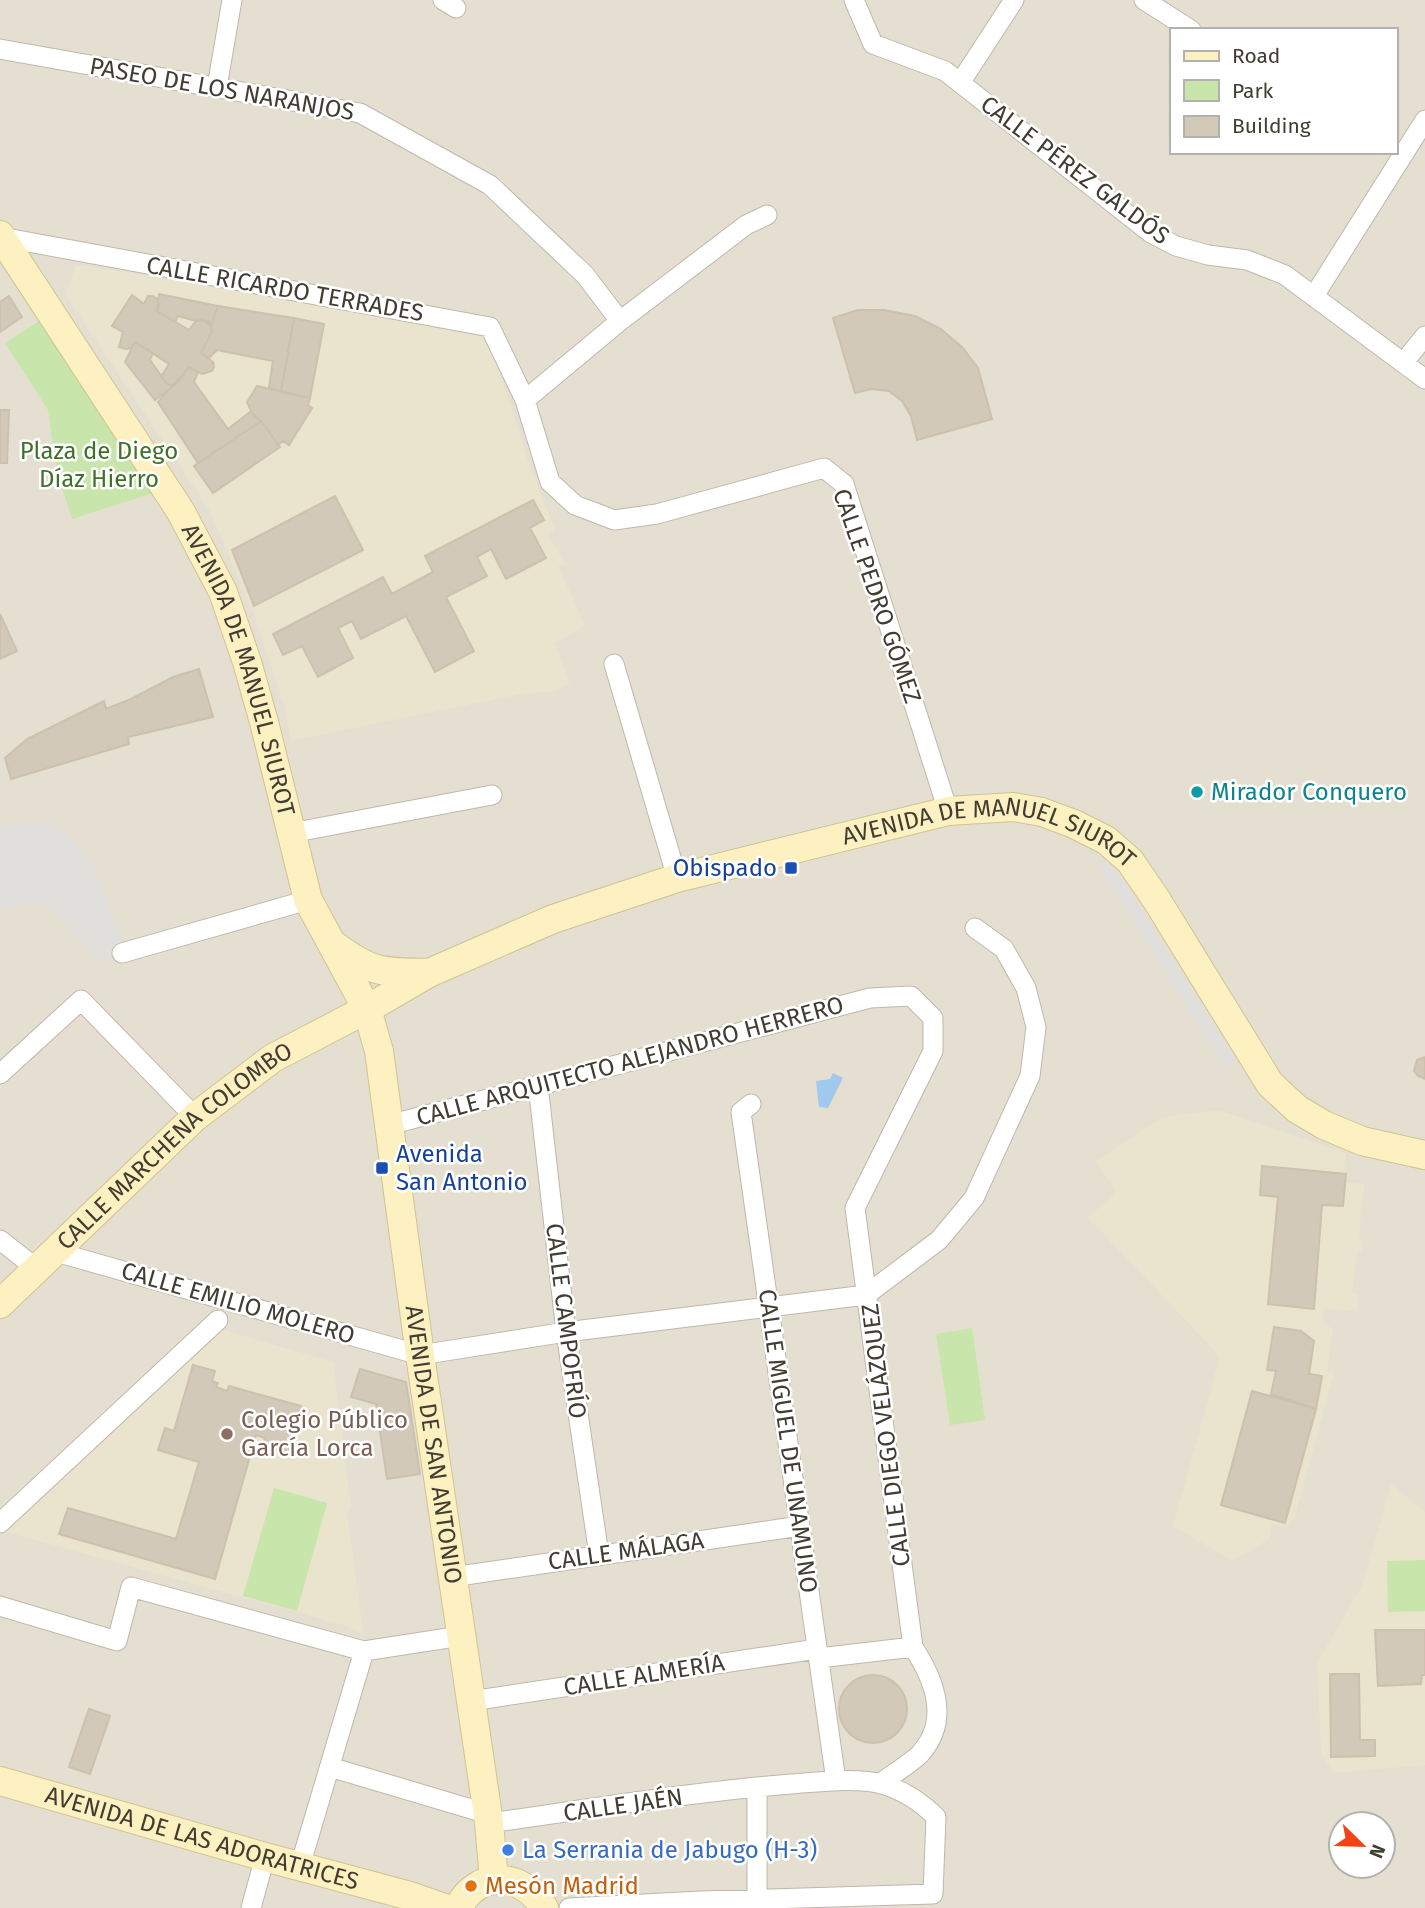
<svg xmlns="http://www.w3.org/2000/svg" width="1425" height="1908" font-family="'Fira Sans',sans-serif">
<style>
.residential{fill:#e5dfd1;fill-rule:evenodd}
.education{fill:#eae3cd}
.green{fill:#c8e5ac}
.parking{fill:#e1dfdb}
.water{fill:#9fc9ed}
.building{fill:#d2c9b8;stroke:#ccc1ac;stroke-width:2}
.lines{fill:none;stroke-linecap:round;stroke-linejoin:round}
.street-casing{stroke:#bfb8a9;stroke-width:21}
.secondary-casing{stroke:#d0c393;stroke-width:30}
.street{stroke:#fff;stroke-width:19}
.secondary{stroke:#fdf1c1;stroke-width:28}
.culture-dot{fill:#0f9aa8;stroke:#fff;stroke-width:2.5}
.transit-dot{fill:#1a4fb4;stroke:#fff;stroke-width:2.5}
.education-dot{fill:#8d6e63;stroke:#fff;stroke-width:2.5}
.shop-dot{fill:#3f7fe0;stroke:#fff;stroke-width:2.5}
.food-dot{fill:#e8710a;stroke:#fff;stroke-width:2.5}
.labels{text-anchor:middle;dominant-baseline:central;stroke-width:5;stroke-linejoin:round;paint-order:stroke}
.street-label{font-size:24px;fill:#423d33;stroke:#fff}
.park-label{font-size:24px;fill:#417129;stroke:#fff}
.culture-label{font-size:24px;fill:#0d838f;stroke:#fff;text-anchor:start}
.transit-label{font-size:24px;fill:#164399;stroke:#fff;text-anchor:end}
.education-label{font-size:24px;fill:#785e54;stroke:#fff;text-anchor:start}
.shop-label{font-size:24px;fill:#366cbe;stroke:#fff;text-anchor:start}
.food-label{font-size:24px;fill:#c56008;stroke:#fff;text-anchor:start}
</style>
<rect width="100%" height="100%" fill="#f1ede3"/>
<path class="residential" d="M 0,0 L 1425,0 L 1425,1908 L 0,1908 ZM 1171,30 L 1395,30 L 1395,152 L 1171,152 ZM 1341,1824 L 1383,1824 L 1383,1866 L 1341,1866 Z"/>
<path class="education" d="M 76,266 L 89,266 L 479,334 L 490,343 L 529,464 L 555,529 L 548,535 L 566,565 L 558,566 L 585,625 L 555,643 L 570,684 L 556,691 L 521,694 L 291,741 L 284,705 L 255,617 L 210,511 L 65,294 Z
M 1219,1110 L 1346,1153 L 1345,1182 L 1364,1184 L 1359,1239 L 1363,1241 L 1362,1250 L 1358,1251 L 1352,1292 L 1359,1294 L 1356,1311 L 1324,1308 L 1323,1323 L 1333,1329 L 1327,1372 L 1334,1373 L 1295,1517 L 1285,1527 L 1272,1524 L 1269,1539 L 1233,1561 L 1173,1526 L 1220,1356 L 1088,1218 L 1117,1191 L 1095,1162 L 1160,1119 L 1176,1115 Z
M 223,1330 L 333,1362 L 351,1506 L 347,1513 L 364,1636 L 347,1626 L 6,1532 Z
M 1391,1484 L 1425,1512 L 1425,1765 L 1333,1773 L 1321,1752 L 1317,1663 L 1362,1586 Z"/>
<path class="green" d="M 51,313 L 166,489 L 72,519 L 57,472 L 48,410 L 5,343 Z
M 972,1328 L 985,1420 L 950,1425 L 936,1334 Z
M 274,1488 L 327,1503 L 297,1611 L 243,1596 Z
M 1425,1560 L 1425,1611 L 1388,1612 L 1387,1561 Z"/>
<path class="parking" d="M 23,821 L 47,822 L 68,836 L 91,862 L 124,943 L 114,965 L 93,956 L 62,918 L 48,907 L 30,903 L 8,909 L 0,905 L 0,829 Z
M 1108,858 L 1236,1059 L 1225,1068 L 1098,864 Z"/>
<path class="water" d="M 833,1073 L 843,1078 L 828,1108 L 819,1107 L 816,1081 L 830,1079 Z"/>
<path class="building" d="M 159,294 L 218,306 L 211,326 L 203,320 L 196,321 L 178,316 L 175,322 L 157,311 Z
M 132,295 L 144,304 L 148,296 L 153,296 L 157,299 L 159,306 L 157,311 L 189,330 L 196,321 L 209,321 L 212,332 L 201,353 L 213,362 L 214,367 L 212,371 L 202,374 L 189,367 L 176,384 L 168,385 L 161,377 L 169,364 L 135,342 L 131,348 L 126,349 L 119,347 L 123,332 L 112,326 Z
M 9,296 L 22,317 L 0,332 L 0,302 Z
M 218,306 L 294,318 L 281,392 L 269,387 L 273,361 L 217,350 L 209,358 L 201,353 L 212,332 L 211,326 Z
M 858,310 L 884,310 L 915,316 L 941,329 L 962,347 L 978,368 L 992,419 L 917,440 L 911,416 L 902,401 L 889,391 L 871,389 L 855,393 L 833,318 Z
M 294,318 L 324,324 L 310,398 L 281,392 Z
M 135,342 L 153,353 L 150,360 L 168,385 L 176,384 L 155,400 L 125,362 Z
M 189,367 L 198,372 L 194,382 L 228,429 L 250,412 L 261,421 L 198,463 L 158,402 Z
M 257,386 L 310,398 L 308,405 L 312,408 L 289,445 L 283,441 L 278,445 L 263,423 L 252,413 L 247,402 Z
M 0,410 L 9,410 L 7,463 L 0,463 Z
M 261,421 L 280,447 L 213,493 L 194,466 Z
M 335,496 L 363,550 L 254,606 L 232,550 Z
M 533,500 L 544,520 L 530,528 L 546,558 L 506,579 L 491,549 L 477,557 L 487,576 L 446,597 L 474,651 L 435,672 L 406,616 L 361,639 L 352,621 L 338,628 L 353,658 L 318,677 L 302,646 L 283,655 L 273,634 L 383,577 L 392,594 L 433,572 L 425,556 Z
M 0,614 L 17,651 L 0,659 Z
M 199,669 L 213,717 L 128,737 L 129,744 L 11,779 L 5,758 L 27,739 L 104,701 L 106,709 L 131,699 L 173,677 Z
M 1425,1057 L 1425,1079 L 1418,1076 L 1414,1071 L 1417,1060 Z
M 1262,1166 L 1346,1174 L 1343,1206 L 1322,1205 L 1314,1309 L 1268,1304 L 1278,1197 L 1260,1195 Z
M 1274,1327 L 1301,1331 L 1314,1341 L 1309,1374 L 1322,1376 L 1316,1409 L 1271,1394 L 1276,1371 L 1267,1370 Z
M 193,1365 L 215,1371 L 212,1381 L 218,1383 L 216,1387 L 227,1391 L 229,1386 L 301,1406 L 288,1453 L 263,1446 L 265,1438 L 256,1435 L 215,1579 L 59,1534 L 68,1508 L 176,1539 L 199,1462 L 158,1450 L 165,1428 L 174,1431 Z
M 360,1369 L 406,1382 L 420,1474 L 387,1479 L 376,1404 L 351,1397 Z
M 1252,1391 L 1316,1409 L 1285,1523 L 1221,1505 Z
M 1375,1630 L 1425,1630 L 1425,1675 L 1422,1675 L 1421,1684 L 1378,1686 Z
M 1330,1674 L 1359,1674 L 1360,1740 L 1375,1740 L 1375,1756 L 1331,1757 Z
M839 1709a34 34 0 1 1 68 0a34 34 0 1 1-68 0Z
M 89,1709 L 110,1716 L 90,1774 L 69,1767 Z"/>
<g class="lines">
<g class="street-casing">
<path id="street" d="M 443,0 L 456,8
M 854,0 L 873,44 L 945,71 L 1151,233 L 1176,246 L 1208,255 L 1247,260 L 1285,275 L 1425,379
M 1144,0 L 1191,30
M 0,49 L 360,113 L 490,185 L 585,275 L 620,321
M 960,83 L 1014,0
M 217,87 L 232,0
M 1,237 L 490,327 L 525,400 L 550,482 L 575,505 L 614,520 L 657,514 L 824,468 L 844,484 L 948,811
M 1314,296 L 1425,120
M 1404,362 L 1425,336
M 525,400 L 620,321 L 746,225 L 767,215
M 614,664 L 677,878
M 291,833 L 492,795
M 122,953 L 308,900
M 0,1074 L 81,1000 L 195,1117
M 538,1085 L 566,1332 L 599,1555
M 751,1104 L 741,1112 L 836,1781
M 389,1125 L 870,998 L 911,996 L 933,1018 L 933,1051 L 855,1208 L 913,1647 C 934,1679 951,1720 920,1754 C 909,1765 892,1774 880,1784
M 0,1240 L 37,1269
M 56,1252 L 420,1355 L 566,1332 L 866,1295 L 939,1240 L 974,1198 L 1030,1076 L 1036,1027 L 1026,988 L 1004,949 L 975,928
M 0,1523 L 218,1320
M 452,1577 L 800,1526
M 0,1606 L 117,1641 L 131,1587 L 364,1651 L 461,1636
M 819,1658 L 913,1647
M 471,1701 L 817,1649
M 330,1767 L 488,1814
M 489,1823 C 589,1809 690,1792 791,1784 C 818,1782 856,1777 882,1784 C 902,1790 921,1802 936,1817 L 933,1894 L 701,1901 L 569,1908
M 300,1866 L 364,1651
M 757,1899 L 757,1787
M 251,1908 L 265,1857"/>
</g>
<g class="secondary-casing">
<g id="secondary">
<path id="s1" d="M 0,235 L 181,512 L 223,592 L 247,662 L 264,722 L 308,900 L 367,1009 L 379,1051 L 420,1355 L 489,1823 L 494,1880"/>
<path d="M 334,945 C 373,974 382,972 429,973"/>
<path id="s2" d="M 0,1304 L 195,1117 L 273,1058 L 367,1009 L 429,973 L 553,919 L 677,878 L 948,811 L 1013,807 L 1042,812 L 1074,824 L 1106,840 L 1130,861 L 1156,899 L 1270,1084 L 1297,1109 L 1324,1125 L 1362,1141 L 1425,1155"/>
<path id="s3" d="M 0,1781 L 265,1857 L 410,1896 L 444,1908"/>
<path d="M 458,1908 C 477,1869 524,1872 544,1908"/>
</g>
</g>
<use href="#street" class="street"/>
<use href="#secondary" class="secondary"/>
</g>
<circle class="culture-dot" cx="1197" cy="792" r="7"/>
<g class="transit-dot">
<rect x="784" y="861" width="14" height="14" rx="3.5"/>
<rect x="375" y="1161" width="14" height="14" rx="3.5"/>
</g>
<circle class="education-dot" cx="227" cy="1434" r="7"/>
<circle class="shop-dot" cx="508" cy="1850" r="7"/>
<circle class="food-dot" cx="471" cy="1886" r="7"/>
<g class="labels">
<g class="street-label">
<text transform="translate(222 89) rotate(10)">PASEO DE LOS NARANJOS</text>
<text transform="translate(1075 170) rotate(37)">CALLE PÉREZ GALDÓS</text>
<text transform="translate(285 289) rotate(10)">CALLE RICARDO TERRADES</text>
<text transform="translate(877 596) rotate(71)">CALLE PEDRO GÓMEZ</text>
<text stroke="none"><textPath href="#s1" startOffset="500">AVENIDA DE MANUEL SIUROT</textPath></text>
<text stroke="none"><textPath href="#s2" startOffset="1136">AVENIDA DE MANUEL SIUROT</textPath></text>
<text transform="translate(630 1061) rotate(-15)">CALLE ARQUITECTO ALEJANDRO HERRERO</text>
<text stroke="none"><textPath href="#s2" startOffset="236">CALLE MARCHENA COLOMBO</textPath></text>
<text transform="translate(238 1303) rotate(16)">CALLE EMILIO MOLERO</text>
<text transform="translate(566 1321) rotate(83)">CALLE CAMPOFRÍO</text>
<text transform="translate(886 1435) rotate(-97)">CALLE DIEGO VELÁZQUEZ</text>
<text transform="translate(788 1441) rotate(82)">CALLE MIGUEL DE UNAMUNO</text>
<text stroke="none"><textPath href="#s1" startOffset="1306">AVENIDA DE SAN ANTONIO</textPath></text>
<text transform="translate(626 1551) rotate(-8)">CALLE MÁLAGA</text>
<text transform="translate(644 1675) rotate(-9)">CALLE ALMERÍA</text>
<text transform="translate(623 1805) rotate(-8)">CALLE JAÉN</text>
<text stroke="none"><textPath href="#s3" startOffset="210">AVENIDA DE LAS ADORATRICES</textPath></text>
</g>
<g class="park-label">
<text x="99" y="451">Plaza de Diego<tspan x="99" dy="28">Díaz Hierro</tspan></text>
</g>
<g class="culture-label">
<text x="1211" y="792">Mirador Conquero</text>
</g>
<g class="transit-label">
<text x="777" y="868">Obispado</text>
<text x="396" y="1154" text-anchor="start">Avenida<tspan x="396" dy="28">San Antonio</tspan></text>
</g>
<g class="education-label">
<text x="241" y="1420">Colegio Público<tspan x="241" dy="28">García Lorca</tspan></text>
</g>
<g class="shop-label">
<text x="522" y="1850">La Serrania de Jabugo (H-3)</text>
</g>
<g class="food-label">
<text x="485" y="1886">Mesón Madrid</text>
</g>
</g>
<rect x="1170" y="28" width="228" height="126" fill="#ffffff" stroke="#b3b1ad" stroke-width="2"/>
<rect x="1184" y="51" width="35" height="10" fill="#fdf1c1" stroke="#b3b1ad" stroke-width="2"/>
<text x="1232" y="63" font-size="21" fill="#423d33">Road</text>
<rect x="1184" y="80" width="35" height="21" fill="#c8e5ac" stroke="#b3b1ad" stroke-width="2"/>
<text x="1232" y="98" font-size="21" fill="#423d33">Park</text>
<rect x="1184" y="116" width="35" height="21" fill="#d2c9b8" stroke="#b3b1ad" stroke-width="2"/>
<text x="1232" y="133" font-size="21" fill="#423d33">Building</text>
<g transform="translate(1362 1845) rotate(113)"><circle r="33" fill="#ffffff" stroke="#b3b1ad" stroke-width="2"/>
<path d="M0-5L12 26L0 18L-12 26Z" fill="#f44317"/>
<text y="-10" font-size="19" font-weight="bold" text-anchor="middle" fill="#423d33">N</text>
</g>
</svg>
